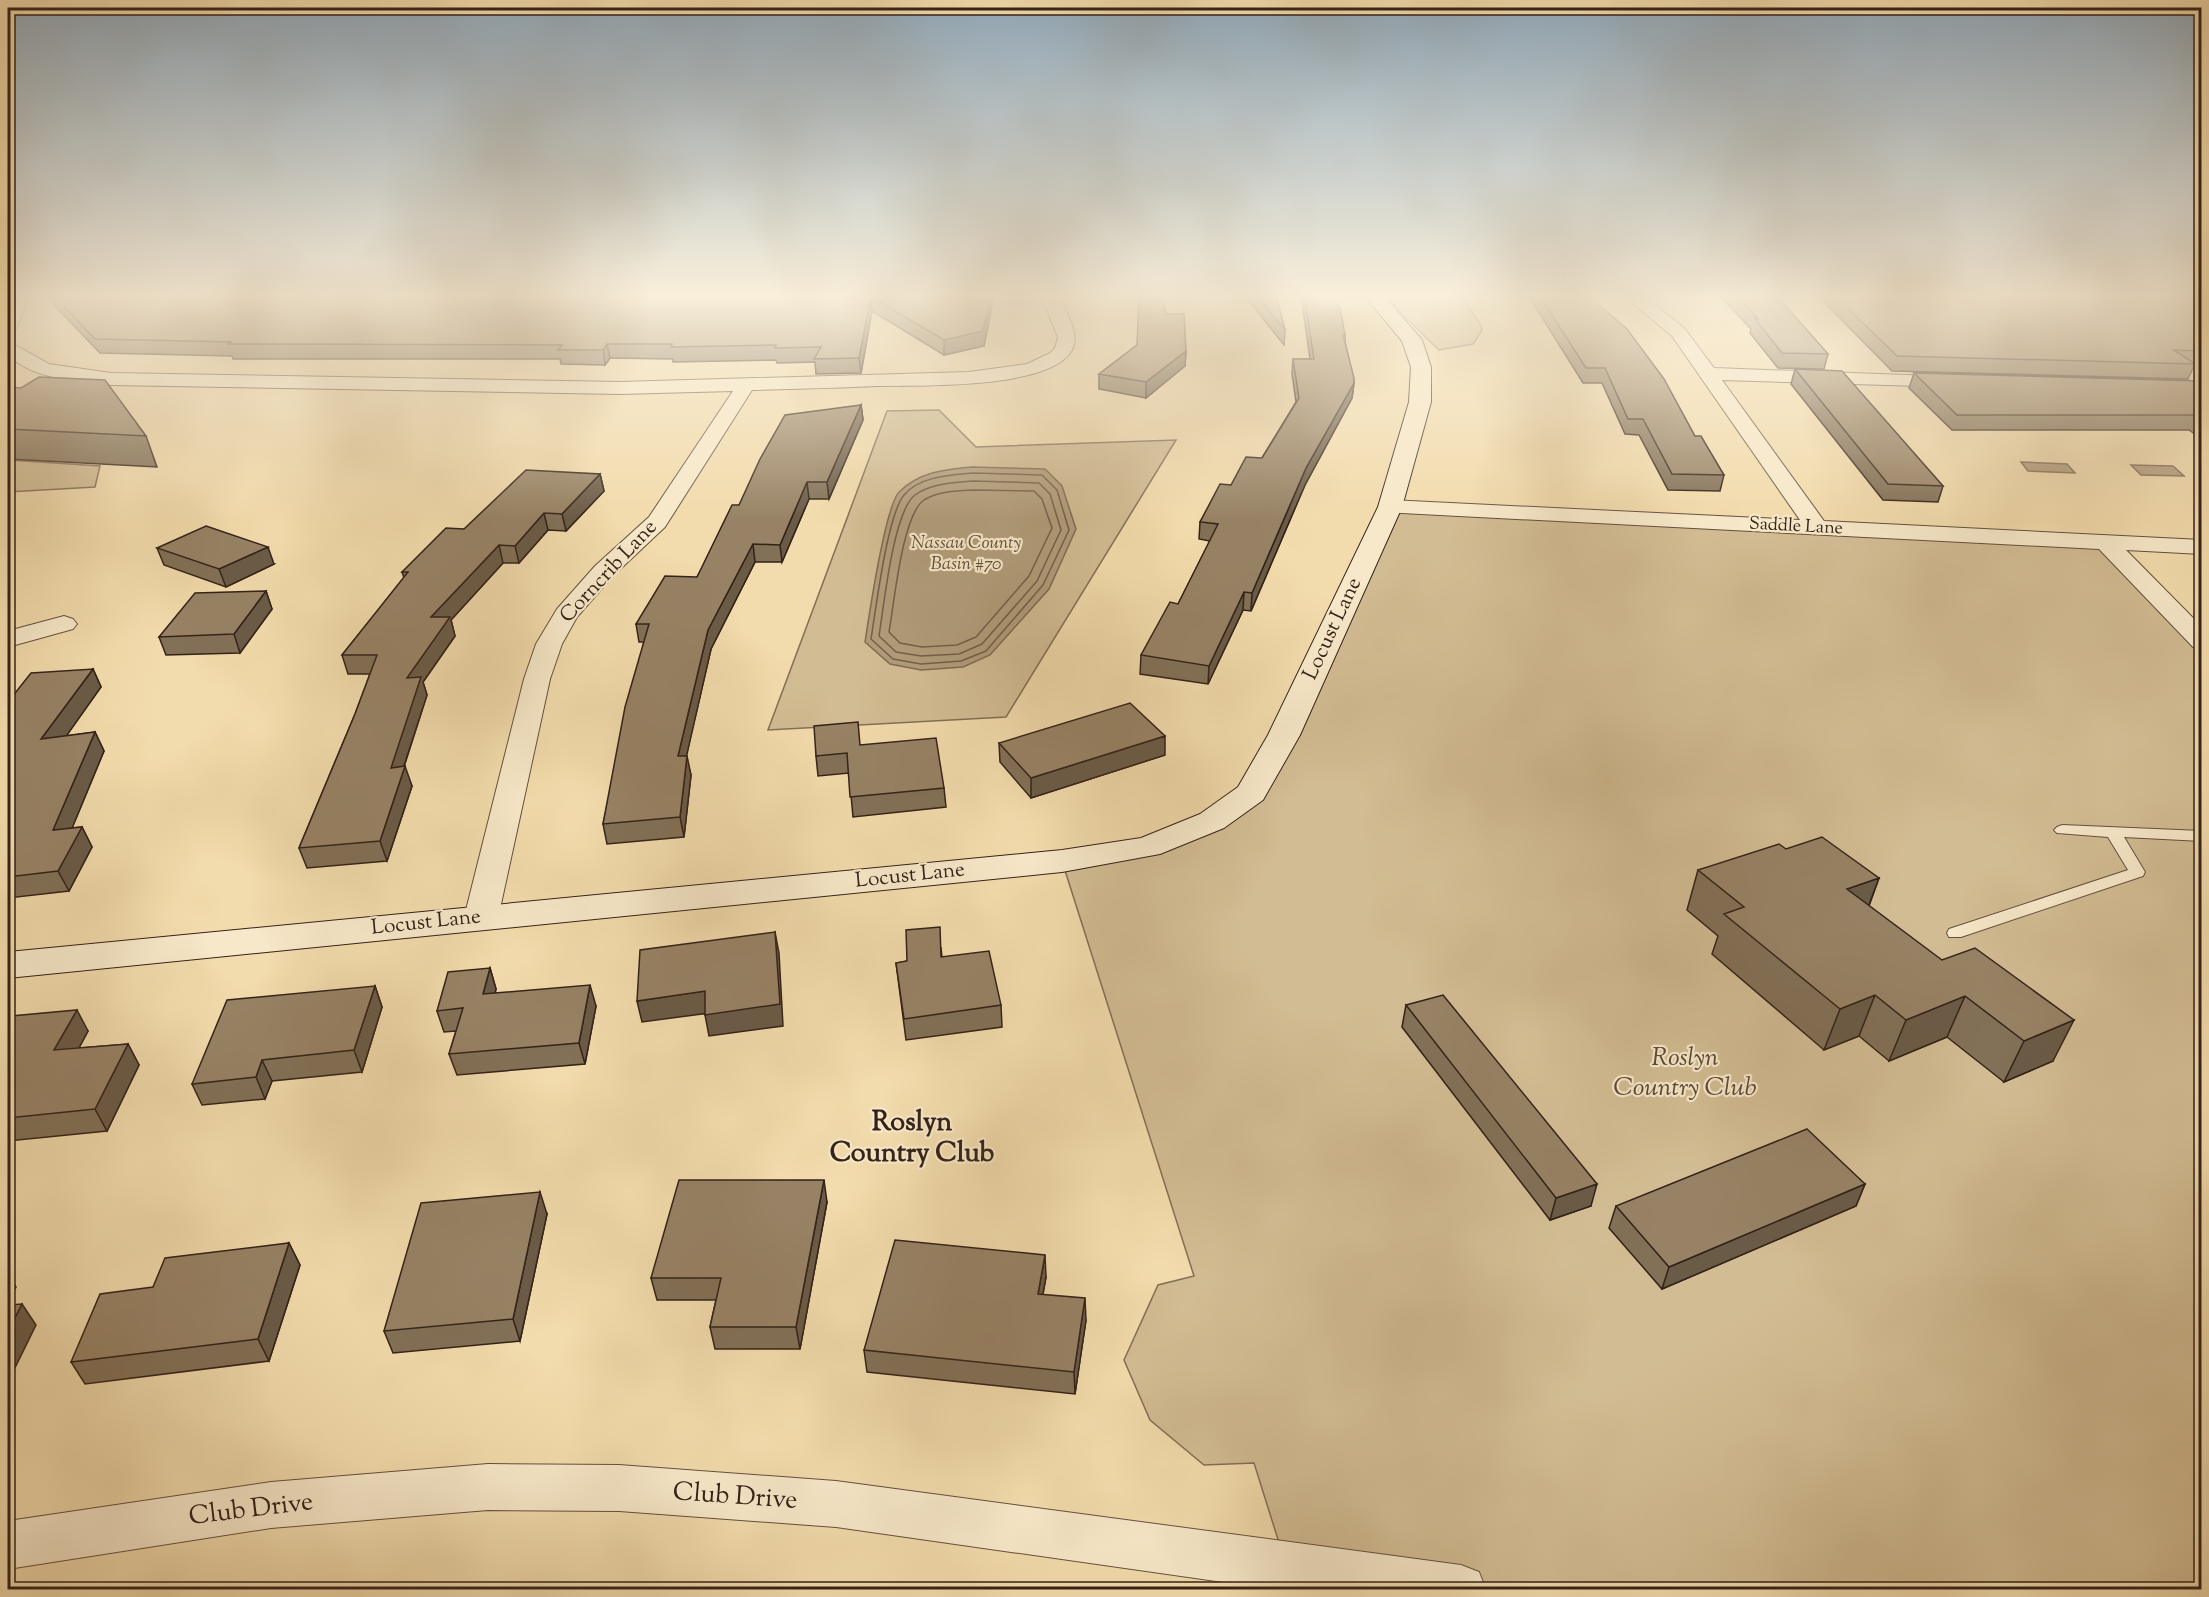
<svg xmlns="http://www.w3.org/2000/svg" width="2209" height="1597" font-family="'Sorts Mill Goudy',serif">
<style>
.green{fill:#d2bc93;stroke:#836f56;stroke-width:1.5}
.water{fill:#b19c7a;stroke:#7f6b53;stroke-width:1.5}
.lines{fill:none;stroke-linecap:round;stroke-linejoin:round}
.shore{stroke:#725f4a;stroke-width:1.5}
.lane-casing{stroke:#64503e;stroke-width:2}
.street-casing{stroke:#64503e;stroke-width:2}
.secondary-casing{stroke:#342219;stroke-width:2}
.lane{fill:#f7e8c9;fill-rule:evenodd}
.street{fill:#f7e8c9;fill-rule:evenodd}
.secondary{fill:#f7e8c9;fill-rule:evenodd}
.wall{fill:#827057;stroke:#342219;stroke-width:1.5}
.shaded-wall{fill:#6a5b47;stroke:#342219;stroke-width:1.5}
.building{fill:#978265;stroke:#342219;stroke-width:1.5}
.labels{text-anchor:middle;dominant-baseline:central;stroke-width:4.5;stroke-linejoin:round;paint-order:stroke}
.far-street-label{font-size:18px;fill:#342219;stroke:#f7e8c9}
.far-water-label{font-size:18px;font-style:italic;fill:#604d3b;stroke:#f7e8c9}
.street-label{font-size:21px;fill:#342219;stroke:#f7e8c9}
.near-park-label{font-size:26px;font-style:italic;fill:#5c4838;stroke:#f7e8c9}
.near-street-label{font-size:26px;fill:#342219;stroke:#f7e8c9}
.near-neighbourhood-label{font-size:27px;font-weight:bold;fill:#342219;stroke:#f7e8c9}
</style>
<rect width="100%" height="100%" fill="#f2dbac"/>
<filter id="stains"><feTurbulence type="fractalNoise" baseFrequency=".00333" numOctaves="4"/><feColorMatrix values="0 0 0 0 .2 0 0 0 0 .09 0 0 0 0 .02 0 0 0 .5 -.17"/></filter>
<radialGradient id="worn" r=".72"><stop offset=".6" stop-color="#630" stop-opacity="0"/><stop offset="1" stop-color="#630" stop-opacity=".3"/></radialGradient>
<path class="green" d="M 1388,295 L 1463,295 C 1466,310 1479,315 1482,330 L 1473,344 L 1439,350 L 1399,311 Z
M 939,410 L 976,447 L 1176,440 L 1006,717 L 768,730 L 887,411 Z
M 8,460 L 100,466 L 95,487 L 8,492 Z
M 1390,507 L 2111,545 L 2201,640 L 2201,1589 L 1461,1590 L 1286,1565 L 1254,1463 L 1204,1465 L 1150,1420 L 1124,1360 L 1158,1285 L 1194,1276 L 1062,861 L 1148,847 L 1251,793 Z"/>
<path class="water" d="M 2021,462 L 2067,464 L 2075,473 L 2028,471 Z
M 2131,465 L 2173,466 L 2184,476 L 2141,475 Z
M 972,467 L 1045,469 L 1062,486 L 1076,529 L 1049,589 L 990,655 L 963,667 L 921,670 L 890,664 L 865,642 C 869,617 885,503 900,491 C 922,471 944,470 972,467 Z"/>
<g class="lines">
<path class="shore" d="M 973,473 L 1042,475 L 1057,490 L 1069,530 L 1043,585 L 986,651 L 961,661 L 921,664 L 893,659 L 871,639 C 876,609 887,516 904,495 C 920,476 951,475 973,473 Z
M 973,481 L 1039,483 L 1050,494 L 1061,530 L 1037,581 L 982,644 L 959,654 L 921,656 L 896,652 L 879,636 C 884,606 893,512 915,495 C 931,483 954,483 973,481 Z
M 973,490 L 1034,491 L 1042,499 L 1052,528 L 1029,576 L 976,637 L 957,645 L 922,647 L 900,643 L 889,632 C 894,605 902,515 924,500 C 938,491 957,491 973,490 Z"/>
<g class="lane-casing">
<path id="lane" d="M 2062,825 L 2202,831 L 2202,841 L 2124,837 L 2145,872 L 2143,876 L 1961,937 L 1949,937 L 1947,933 L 1949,929 L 2128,870 L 2108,837 L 2057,833 L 2054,830 L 2057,827 Z"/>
</g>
<g class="street-casing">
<path id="street" d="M 12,295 L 29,295 L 17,327 L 14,331 L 8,332 L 8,307 Z
M 1041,295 L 1058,295 C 1065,311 1081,334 1072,350 C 1050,390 917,385 876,386 C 835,388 793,389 752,390 L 665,527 L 613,576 L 577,617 L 562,644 L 550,679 L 498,918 L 493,926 L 481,929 L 469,926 L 464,918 L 524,679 L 536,644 L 557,609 L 595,566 L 649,517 L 733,391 L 619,394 L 111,385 C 77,381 34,380 8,355 L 8,341 L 49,364 L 111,373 L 619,382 L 969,372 L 1027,364 L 1050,353 L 1055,348 L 1058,337 Z
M 1623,295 L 1642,295 L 1684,328 L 1714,368 L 1960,377 L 1963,381 L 1960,385 L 1953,387 L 1722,380 L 1824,521 L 2202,540 L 2202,554 L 2126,550 L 2202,627 L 2202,650 L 2193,647 L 2099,549 L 1382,512 L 1379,507 L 1382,502 L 1390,500 L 1800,520 L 1672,336 Z
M 64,616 L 73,619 L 77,624 L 73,629 L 8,647 L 8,631 Z
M 488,1464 L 619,1465 L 836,1481 L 1461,1565 L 1479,1572 L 1486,1590 L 1279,1590 L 836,1527 L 619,1511 L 488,1510 L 271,1528 L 8,1569 L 8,1521 L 271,1482 Z"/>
</g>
<g class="secondary-casing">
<path id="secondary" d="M 1364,295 L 1383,295 L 1422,340 L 1431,367 L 1431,402 L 1402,507 L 1300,735 L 1267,793 L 1263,800 L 1224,828 L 1160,854 L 1062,872 L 8,978 L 8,952 L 1062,850 L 1141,838 L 1200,814 L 1238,787 L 1268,735 L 1378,507 L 1409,402 L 1411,367 L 1402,341 Z"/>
</g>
<use href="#lane" class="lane"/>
<use href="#street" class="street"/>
<use href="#secondary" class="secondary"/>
</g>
<path class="wall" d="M 51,295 L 994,295 L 984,346 L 944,355 L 872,311 L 861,373 L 816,374 L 815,362 L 777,363 L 776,360 L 673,362 L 673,359 L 610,358 L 605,365 L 561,364 L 560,359 L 233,359 L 232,356 L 100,353 L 55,306 Z
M 1244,295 L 1276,295 L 1285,330 L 1284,345 Z
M 1301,295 L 1329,295 L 1345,335 L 1345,341 L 1354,383 L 1352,398 L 1305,485 L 1251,611 L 1243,610 L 1208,684 L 1140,674 L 1141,655 L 1178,604 L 1210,541 L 1199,539 L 1200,522 L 1231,485 L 1262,458 L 1296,402 L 1292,374 L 1293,359 L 1310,359 Z
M 1528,295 L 1587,295 L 1724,475 L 1720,491 L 1668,490 L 1639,435 L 1625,434 L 1602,383 L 1583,383 Z
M 1719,295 L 1783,295 L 1779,299 L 1828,354 L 1824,369 L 1778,368 L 1750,333 L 1751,329 Z
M 1817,295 L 2202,295 L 2202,366 L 2194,366 L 2188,379 L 1892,371 Z
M 1166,314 L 1186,351 L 1185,366 L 1146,398 L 1099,389 L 1099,374 L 1137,345 Z
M 1795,369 L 1943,486 L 1938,502 L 1883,500 L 1791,384 Z
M 1914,373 L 2202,381 L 2202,439 L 2189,430 L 1952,430 L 1909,388 Z
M 8,387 L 146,436 L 157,467 L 8,459 Z
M 861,405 L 863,420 L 829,499 L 809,499 L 782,562 L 755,562 L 711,649 L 686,756 L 691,775 L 684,837 L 607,844 L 603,824 L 644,642 L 639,642 L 636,624 L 697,577 L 739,505 Z
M 600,474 L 604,491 L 566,531 L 548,530 L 519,563 L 503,563 L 451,620 L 455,636 L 423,682 L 427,695 L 404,767 L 412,786 L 387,861 L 307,868 L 299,848 L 355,714 L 370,674 L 348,674 L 342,655 L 404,578 L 402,572 L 464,529 Z
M 157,548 L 274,564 L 226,587 L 164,565 Z
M 266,591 L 272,609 L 240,653 L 166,655 L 159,637 Z
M 93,669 L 101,687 L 66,736 L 95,732 L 104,751 L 72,828 L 82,827 L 92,847 L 69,891 L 8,898 L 8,702 Z
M 999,743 L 1165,755 L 1031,798 L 1000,762 Z
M 860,745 L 944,788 L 946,807 L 853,817 L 849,773 L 818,776 L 816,756 Z
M 1786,849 L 1879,878 L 1869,906 L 2053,1061 L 2004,1082 L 1947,1037 L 1889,1061 L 1859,1036 L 1824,1050 L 1712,954 L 1718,936 L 1687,910 L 1698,870 Z
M 941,948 L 942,957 L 1001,1005 L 1002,1027 L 906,1040 L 896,963 L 907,961 Z
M 490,968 L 496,989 L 495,993 L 596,1006 L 585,1064 L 457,1075 L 449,1054 L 456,1031 L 444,1032 L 437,1011 Z
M 375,986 L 382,1007 L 362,1072 L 272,1081 L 265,1099 L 202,1105 L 192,1084 Z
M 1406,1005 L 1591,1206 L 1550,1220 L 1402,1027 Z
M 8,1022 L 88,1031 L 79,1048 L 128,1044 L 139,1065 L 107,1131 L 8,1141 Z
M 1865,1184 L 1856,1206 L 1662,1289 L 1609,1228 L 1616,1206 Z
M 827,1202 L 800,1349 L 715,1349 L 710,1327 L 716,1300 L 657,1300 L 651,1278 Z
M 547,1214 L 520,1341 L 393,1353 L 384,1331 Z
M 289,1243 L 300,1265 L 269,1361 L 85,1384 L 71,1362 L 153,1287 Z
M 1046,1277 L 1043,1294 L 1086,1320 L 1075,1394 L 867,1372 L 864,1350 Z"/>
<path class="shaded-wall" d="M 991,295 L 994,295 L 984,346 L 944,355 L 944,340 Z
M 871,297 L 872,311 L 861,373 L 859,358 Z
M 607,344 L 610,358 L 605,365 L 603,350 Z
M 1186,351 L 1185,366 L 1146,398 L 1146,382 Z
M 1354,383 L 1352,398 L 1305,485 L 1251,611 L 1252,593 L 1306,468 Z
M 861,405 L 863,420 L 829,499 L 827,482 Z
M 600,474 L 604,491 L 566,531 L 562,514 Z
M 807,482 L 809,499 L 782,562 L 780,545 Z
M 544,513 L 548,530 L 519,563 L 515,546 Z
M 753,544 L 755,562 L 711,649 L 682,776 L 678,756 L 708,630 Z
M 499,545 L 503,563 L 451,620 L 455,636 L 423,682 L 427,695 L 397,787 L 391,768 L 407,678 L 431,617 Z
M 268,547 L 274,564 L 226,587 L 219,569 Z
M 266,591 L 272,609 L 240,653 L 234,634 Z
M 1244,592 L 1243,610 L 1208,684 L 1209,666 Z
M 93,669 L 101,687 L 50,759 L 41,739 Z
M 95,732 L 104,751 L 63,850 L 53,830 Z
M 1165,736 L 1165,755 L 1031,798 L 1031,778 Z
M 687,756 L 691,775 L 684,837 L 680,817 Z
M 405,766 L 412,786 L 387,861 L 380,841 Z
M 82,827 L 92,847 L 69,891 L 58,871 Z
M 1879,878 L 1864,918 L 1847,889 Z
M 775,932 L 779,953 L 783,1026 L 709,1036 L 705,1015 Z
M 490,968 L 496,989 L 490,1015 L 483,994 Z
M 590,985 L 596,1006 L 585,1064 L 579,1043 Z
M 375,986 L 382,1007 L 362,1072 L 354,1050 Z
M 705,991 L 709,1013 L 642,1022 L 637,1001 Z
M 1875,995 L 1859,1036 L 1824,1050 L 1840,1009 Z
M 1965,996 L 1947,1037 L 1889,1061 L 1906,1020 Z
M 77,1010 L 88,1031 L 66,1072 L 54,1050 Z
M 2074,1020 L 2053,1061 L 2004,1082 L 2024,1041 Z
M 128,1044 L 139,1065 L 107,1131 L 95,1109 Z
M 262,1060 L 272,1081 L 265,1099 L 256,1077 Z
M 824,1180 L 827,1202 L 800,1349 L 796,1327 Z
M 1597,1184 L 1591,1206 L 1550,1220 L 1556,1198 Z
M 1865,1184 L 1856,1206 L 1662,1289 L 1669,1267 Z
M 540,1192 L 547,1214 L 520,1341 L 513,1319 Z
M 289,1243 L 300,1265 L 269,1361 L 258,1339 Z
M 1045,1255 L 1046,1277 L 1039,1315 L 1038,1294 Z
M 8,1273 L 16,1287 L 8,1303 Z
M 1085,1298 L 1086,1320 L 1075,1394 L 1074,1372 Z
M 22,1304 L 36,1325 L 8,1382 L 8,1331 Z"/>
<path class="building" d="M 53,295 L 991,295 L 983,331 L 944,340 L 871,297 L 859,358 L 814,359 L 821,347 L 775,348 L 776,345 L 671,347 L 672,344 L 607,344 L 603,350 L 558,350 L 562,345 L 228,344 L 231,342 L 95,339 Z
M 1139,295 L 1162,295 L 1166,314 L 1184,314 L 1186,351 L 1146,382 L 1099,374 L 1137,345 Z
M 1256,295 L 1276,295 L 1285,330 Z
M 1304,295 L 1329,295 L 1340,307 L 1345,335 L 1343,335 L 1354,378 L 1354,383 L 1306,468 L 1252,593 L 1244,592 L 1209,666 L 1141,655 L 1170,602 L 1178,604 L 1218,524 L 1200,522 L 1220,484 L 1231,485 L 1246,457 L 1262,458 L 1299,398 L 1293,359 L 1314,359 Z
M 1539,295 L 1587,295 L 1627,329 L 1664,379 L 1695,436 L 1701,436 L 1724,475 L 1672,474 L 1643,419 L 1628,419 L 1605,368 L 1586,368 Z
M 1736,295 L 1776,295 L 1828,354 L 1782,353 L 1754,318 L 1758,319 Z
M 1834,295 L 2202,295 L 2202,351 L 2174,350 L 2195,364 L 1897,356 Z
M 1795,369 L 1842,371 L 1943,486 L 1888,484 Z
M 1914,373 L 2202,381 L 2202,419 L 2196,415 L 1957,415 Z
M 39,377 L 105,380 L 146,436 L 8,429 L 8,387 L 21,388 Z
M 861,405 L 827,482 L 807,482 L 780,545 L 753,544 L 708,630 L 678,756 L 687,756 L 680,817 L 603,824 L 625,707 L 649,624 L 636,624 L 665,576 L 697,577 L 732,505 L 739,505 L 760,459 L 785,415 Z
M 526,470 L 600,474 L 562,514 L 544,513 L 515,546 L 499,545 L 431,617 L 450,617 L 407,678 L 421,677 L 391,768 L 405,766 L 380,841 L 299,848 L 355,714 L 377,655 L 342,655 L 408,572 L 402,572 L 446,528 L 464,529 Z
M 206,526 L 268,547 L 219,569 L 157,548 Z
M 266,591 L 234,634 L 159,637 L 195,593 Z
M 93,669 L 41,739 L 95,732 L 53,830 L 82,827 L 58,871 L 8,877 L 8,702 L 31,673 Z
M 1130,703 L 1165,736 L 1031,778 L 999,743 Z
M 858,722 L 860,745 L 936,738 L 944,788 L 850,797 L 847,753 L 816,756 L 814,726 Z
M 1822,837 L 1879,878 L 1847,889 L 1942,960 L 1975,948 L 2074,1020 L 2024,1041 L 1965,996 L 1906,1020 L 1875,995 L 1840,1009 L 1724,914 L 1744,907 L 1698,870 L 1779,844 L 1786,849 Z
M 940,927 L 941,957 L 989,951 L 1001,1005 L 904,1019 L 896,963 L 907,961 L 906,930 Z
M 775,932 L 780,1004 L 705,1015 L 705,991 L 637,1001 L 640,950 Z
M 490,968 L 483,994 L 590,985 L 579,1043 L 449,1054 L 463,1008 L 437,1011 L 448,972 Z
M 375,986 L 354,1050 L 262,1060 L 256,1077 L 192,1084 L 227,1000 Z
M 1443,995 L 1597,1184 L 1556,1198 L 1406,1005 Z
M 77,1010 L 54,1050 L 128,1044 L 95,1109 L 8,1118 L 8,1022 L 11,1016 Z
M 1807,1129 L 1865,1184 L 1669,1267 L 1616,1206 Z
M 679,1180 L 824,1180 L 796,1327 L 710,1327 L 721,1278 L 651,1278 Z
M 540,1192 L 513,1319 L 384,1331 L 421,1203 Z
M 895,1240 L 1045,1255 L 1038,1294 L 1085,1298 L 1074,1372 L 864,1350 Z
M 289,1243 L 258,1339 L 71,1362 L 100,1294 L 153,1287 L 165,1258 Z
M 22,1304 L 8,1331 L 8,1305 Z"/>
<linearGradient id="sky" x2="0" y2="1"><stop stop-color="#92aabc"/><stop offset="0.57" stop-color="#f9efda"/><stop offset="1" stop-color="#f9efda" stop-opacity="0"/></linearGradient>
<rect width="2209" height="519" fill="url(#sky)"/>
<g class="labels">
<g class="far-street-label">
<text transform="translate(1796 527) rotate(3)">Saddle Lane</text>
</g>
<g class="far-water-label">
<text x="966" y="544">Nassau County<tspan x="966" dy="21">Basin #70</tspan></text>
</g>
<g class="street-label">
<text transform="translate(609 572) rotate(-47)">Corncrib Lane</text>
<text transform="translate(1333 629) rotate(-65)">Locust Lane</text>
<text transform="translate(910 876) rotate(-6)">Locust Lane</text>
<text transform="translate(426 923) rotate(-6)">Locust Lane</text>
</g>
<g class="near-park-label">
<text x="1685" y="1058">Roslyn<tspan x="1685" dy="30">Country Club</tspan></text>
</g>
<g class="near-street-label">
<text transform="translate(735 1497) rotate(4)">Club Drive</text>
<text transform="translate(251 1510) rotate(-7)">Club Drive</text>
</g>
<g class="near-neighbourhood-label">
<text x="912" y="1123">Roslyn<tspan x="912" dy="31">Country Club</tspan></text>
</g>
</g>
<rect width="2209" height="1597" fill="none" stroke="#f2dbac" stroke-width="30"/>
<rect x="9" y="9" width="2191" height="1579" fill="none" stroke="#342219" stroke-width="3"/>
<rect x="15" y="15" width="2179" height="1567" fill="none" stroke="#342219" stroke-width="1.5"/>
<rect width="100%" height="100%" filter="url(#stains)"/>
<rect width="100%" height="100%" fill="url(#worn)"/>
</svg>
